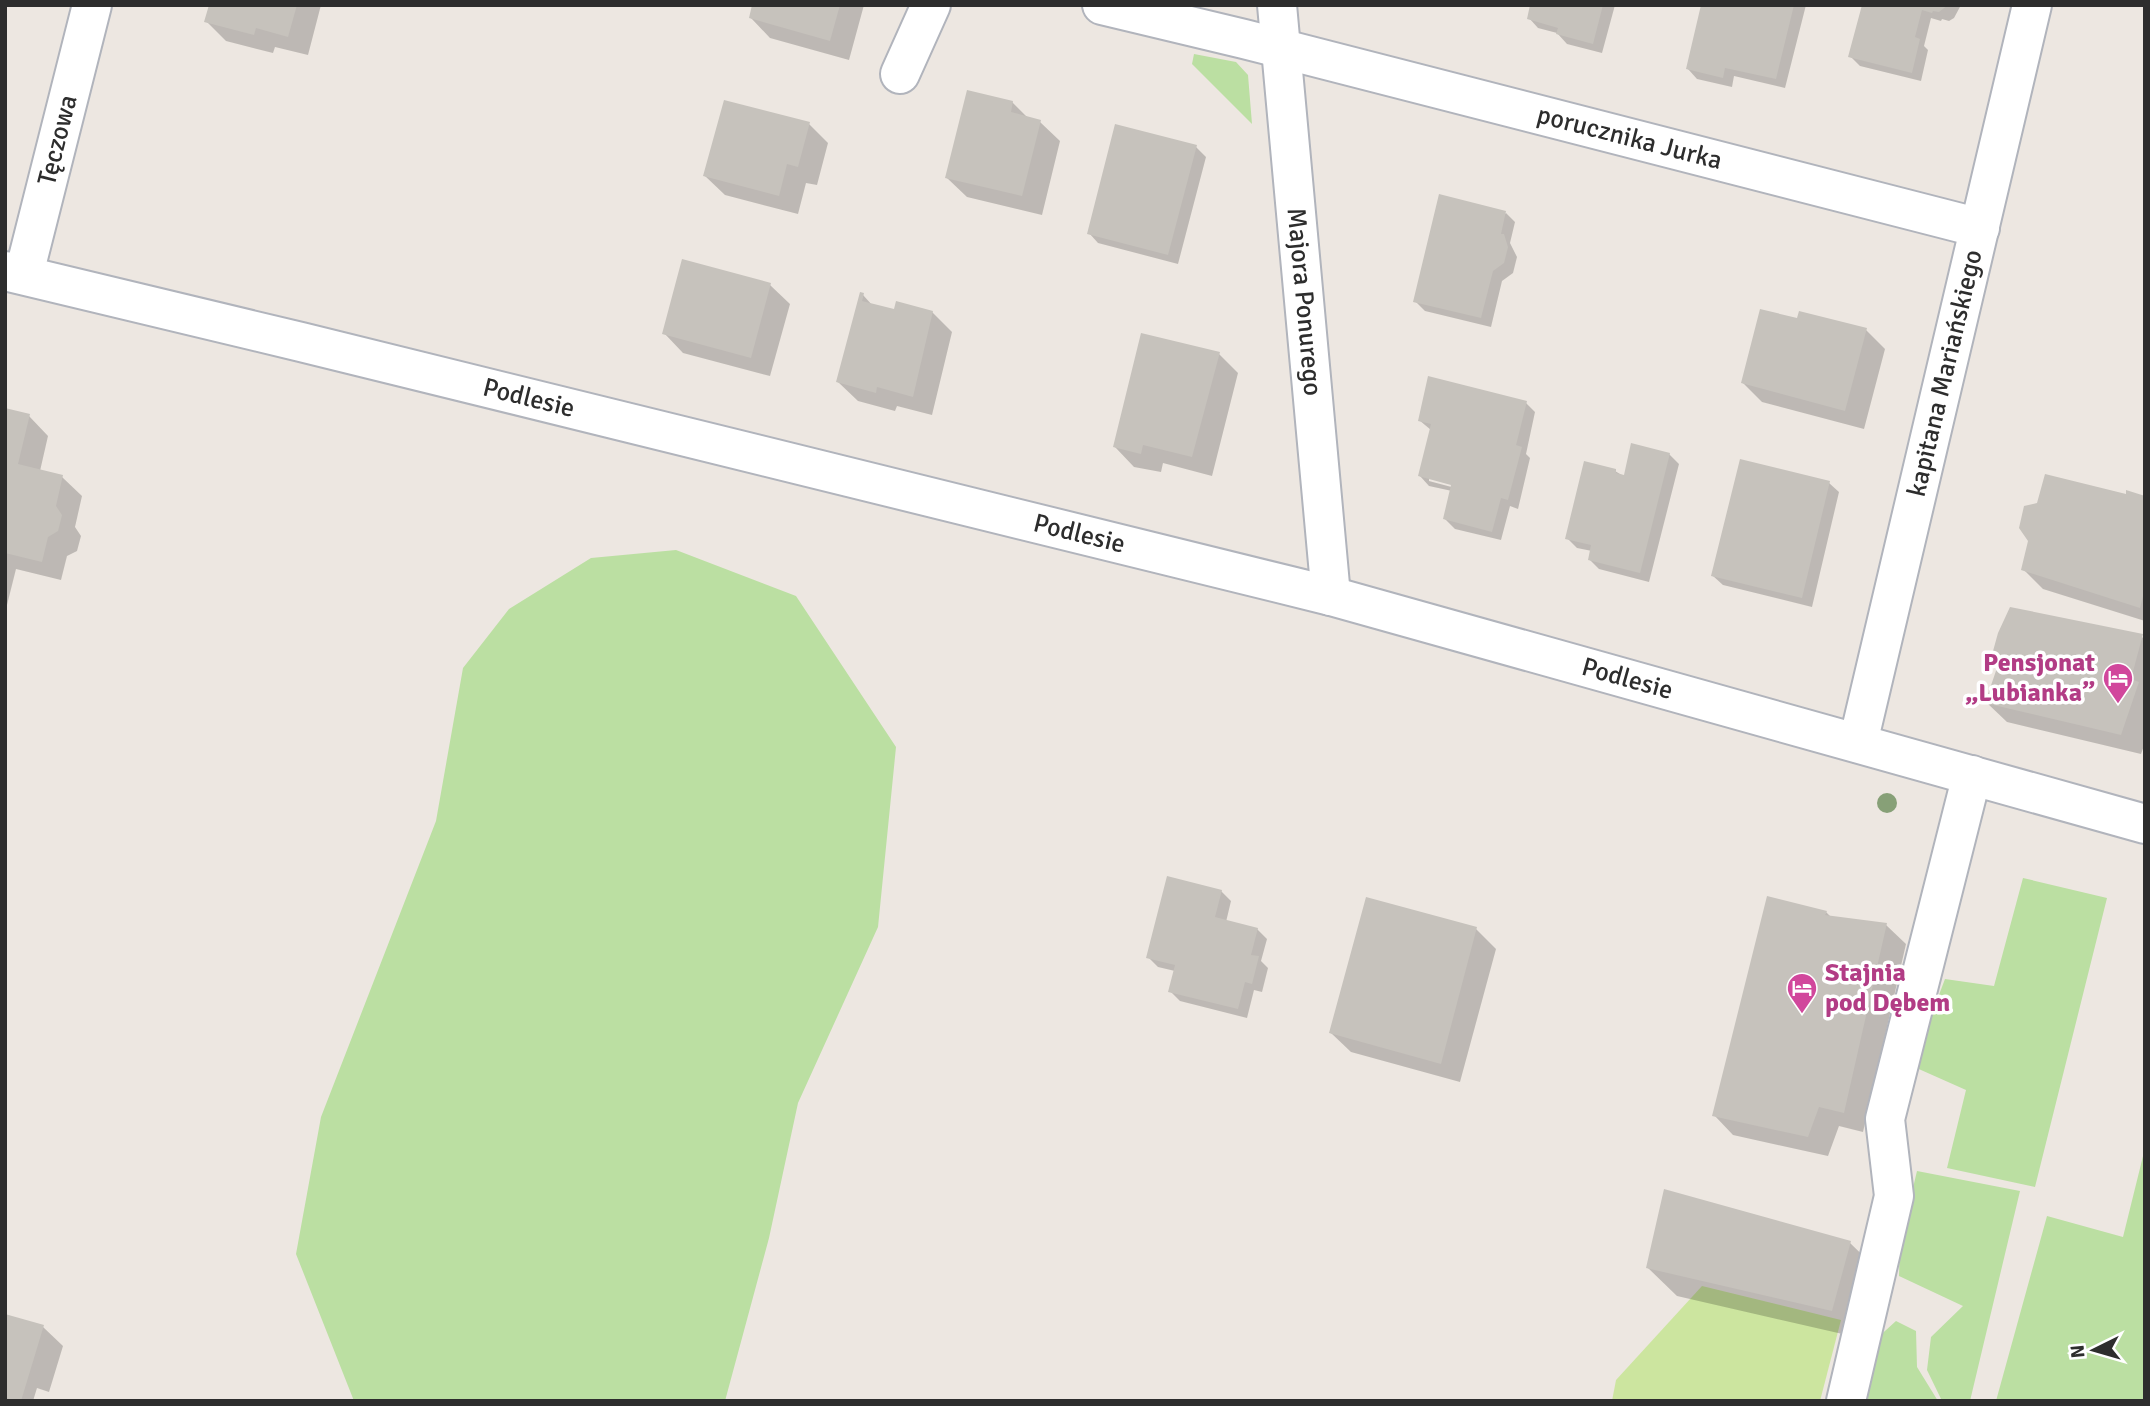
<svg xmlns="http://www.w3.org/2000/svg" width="2150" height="1406" font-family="Signika,sans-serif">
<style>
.green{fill:#bbdfa2}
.pitch{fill:#cce59f}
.shadow{fill:#0003;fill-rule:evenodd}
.building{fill:#c6c2bc}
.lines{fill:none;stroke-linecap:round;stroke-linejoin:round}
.minor-casing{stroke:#b1b4bc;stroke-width:42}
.minor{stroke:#fff;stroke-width:38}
.tree{fill:#87a077}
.labels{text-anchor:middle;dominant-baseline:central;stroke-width:7;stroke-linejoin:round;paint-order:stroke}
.street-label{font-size:26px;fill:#2d2d2d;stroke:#fff}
.hotel-label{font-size:26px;font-weight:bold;fill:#b23c85;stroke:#fff;text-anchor:end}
</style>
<rect width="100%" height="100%" fill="#ede7e1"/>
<path class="green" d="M 1194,54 L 1236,62 L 1248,75 L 1252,124 L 1192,64 Z
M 676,550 L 796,596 L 896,747 L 878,927 L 798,1103 L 769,1238 L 725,1401 L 354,1401 L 296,1254 L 321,1117 L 436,821 L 463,668 L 509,609 L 591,558 Z
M 2023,878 L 2107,898 L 2035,1187 L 1947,1168 L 1966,1090 L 1912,1066 L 1945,979 L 1994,986 Z
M 2145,1148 L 2145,1401 L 1996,1401 L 2047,1216 L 2123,1237 Z
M 1917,1171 L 2020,1191 L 1970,1401 L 1942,1401 L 1927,1370 L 1931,1337 L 1963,1306 L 1899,1276 L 1900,1242 Z
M 1896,1321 L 1916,1331 L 1917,1367 L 1938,1401 L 1862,1401 L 1875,1340 Z"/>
<path class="pitch" d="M 1702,1286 L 1841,1320 L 1820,1401 L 1612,1401 L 1616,1380 Z"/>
<path class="shadow" d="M 211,5 L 321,5 L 308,55 L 275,47 L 273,53 L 226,41 L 206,21 Z
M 754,5 L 864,5 L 849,60 L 770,38 L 751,18 Z
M 1532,5 L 1615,5 L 1602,53 L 1567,44 L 1557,33 L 1538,28 L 1529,18 Z
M 1703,5 L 1806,5 L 1785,88 L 1734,76 L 1732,87 L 1697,79 L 1688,69 Z
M 1863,5 L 1961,5 L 1954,18 L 1949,21 L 1942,19 L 1941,21 L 1931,18 L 1924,46 L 1928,50 L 1921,81 L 1860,66 L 1850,56 Z
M 1012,102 L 1029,119 L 1040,122 L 1060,141 L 1042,215 L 967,197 L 947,178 Z
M 809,124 L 828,143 L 817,185 L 806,183 L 798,214 L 725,195 L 705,176 Z
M 1196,147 L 1206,157 L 1178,264 L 1098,243 L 1089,233 Z
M 1506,213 L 1515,222 L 1510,243 L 1517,257 L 1513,273 L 1502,281 L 1491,327 L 1425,311 L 1415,301 Z
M 770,285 L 790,304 L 770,376 L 683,353 L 664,333 Z
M 863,295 L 873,306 L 895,311 L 932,312 L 952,332 L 932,415 L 897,406 L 895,411 L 858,401 L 838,382 Z
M 1798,320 L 1866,330 L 1885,349 L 1864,429 L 1762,402 L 1743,383 Z
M 1219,354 L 1238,373 L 1212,476 L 1163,463 L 1161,472 L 1134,467 L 1115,447 Z
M 1526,403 L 1535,412 L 1526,454 L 1530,458 L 1518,509 L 1510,506 L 1501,540 L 1455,529 L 1445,519 L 1452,491 L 1429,486 L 1420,476 L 1431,430 L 1419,420 ZM 1429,477 L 1460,485 L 1459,489 L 1429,481 Z
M 5,410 L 29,416 L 48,436 L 40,471 L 62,477 L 82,496 L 75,527 L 81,536 L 77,551 L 67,556 L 61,580 L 16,569 L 7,605 Z
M 1669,454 L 1679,464 L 1649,582 L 1599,569 L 1590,560 L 1592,551 L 1577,548 L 1567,538 L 1615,471 L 1625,477 Z
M 1829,483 L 1839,492 L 1812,607 L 1723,585 L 1713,576 Z
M 2145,498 L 2145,621 L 2043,589 L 2023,569 Z
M 2011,609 L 2145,638 L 2145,743 L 2141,754 L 2007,722 L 1987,703 L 1998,668 L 1991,661 Z
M 1221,891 L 1231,901 L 1226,922 L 1257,929 L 1267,939 L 1261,961 L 1268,968 L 1262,992 L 1254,990 L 1247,1018 L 1180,1001 L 1170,991 L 1175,971 L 1158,967 L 1148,957 Z
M 1826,912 L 1832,918 L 1886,925 L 1906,944 L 1863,1132 L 1839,1126 L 1828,1156 L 1733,1135 L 1714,1115 Z
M 1476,929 L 1496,949 L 1460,1082 L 1351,1052 L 1331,1033 Z
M 1850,1243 L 1879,1271 L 1860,1338 L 1677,1296 L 1648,1268 Z
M 5,1316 L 43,1327 L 63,1346 L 49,1392 L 37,1388 L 33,1401 L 5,1401 Z"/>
<path class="building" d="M 209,5 L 297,5 L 288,37 L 256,28 L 254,35 L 204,22 Z
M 752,5 L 840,5 L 830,41 L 749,18 Z
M 1530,5 L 1603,5 L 1593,44 L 1556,34 L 1558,28 L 1527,19 Z
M 1701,5 L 1794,5 L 1776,79 L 1725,68 L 1723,78 L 1686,69 Z
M 1862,5 L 1948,5 L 1939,12 L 1933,11 L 1932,13 L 1922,10 L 1915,37 L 1920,39 L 1912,73 L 1848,57 Z
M 967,90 L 1013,101 L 1011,112 L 1041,120 L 1022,196 L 945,178 Z
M 724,100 L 810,122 L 798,167 L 787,164 L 779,196 L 703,176 Z
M 1115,124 L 1197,145 L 1168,255 L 1087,234 Z
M 1439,194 L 1506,211 L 1501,234 L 1504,234 L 1508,247 L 1504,263 L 1493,271 L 1481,318 L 1413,302 Z
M 682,259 L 771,283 L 751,358 L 662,334 Z
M 860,292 L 864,293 L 862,301 L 894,309 L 896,301 L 933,311 L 913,397 L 877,387 L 876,393 L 836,382 Z
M 1760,309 L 1797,318 L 1799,311 L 1867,328 L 1845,411 L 1741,383 Z
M 1141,333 L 1220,352 L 1192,457 L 1143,445 L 1141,454 L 1113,447 Z
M 1428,376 L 1527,401 L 1516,445 L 1522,447 L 1508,500 L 1501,498 L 1492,532 L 1443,519 L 1451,485 L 1418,476 L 1431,424 L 1418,421 Z
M 5,408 L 30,414 L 18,464 L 63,475 L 56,506 L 62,515 L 58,531 L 48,537 L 42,562 L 5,553 Z
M 1631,443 L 1670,453 L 1640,573 L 1588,560 L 1591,545 L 1565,539 L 1584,461 L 1616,469 L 1616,473 L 1624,475 Z
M 1740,459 L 1830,481 L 1802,598 L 1711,576 Z
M 2045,474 L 2126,494 L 2126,490 L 2145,496 L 2145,588 L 2140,608 L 2021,570 L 2028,541 L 2019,528 L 2024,506 L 2037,503 Z
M 2010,607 L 2143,634 L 2131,679 L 2139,682 L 2121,735 L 1985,703 L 1999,662 L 1990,662 L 1998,633 Z
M 1167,876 L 1222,890 L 1215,917 L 1258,928 L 1251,955 L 1259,956 L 1252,984 L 1245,982 L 1238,1009 L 1168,992 L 1175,965 L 1146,958 Z
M 1767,896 L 1827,911 L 1825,915 L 1887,923 L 1844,1113 L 1819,1107 L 1808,1137 L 1712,1116 Z
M 1366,897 L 1477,927 L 1441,1064 L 1329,1033 Z
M 1664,1189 L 1851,1241 L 1832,1311 L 1646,1268 Z
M 5,1314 L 44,1325 L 21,1401 L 5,1398 Z"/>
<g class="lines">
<g class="minor-casing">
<g id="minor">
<path id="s1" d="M 1102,5 L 1244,39 L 1980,228"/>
<path id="s2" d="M 1277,5 L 1331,596"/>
<path d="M 900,74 L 931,5"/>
<path id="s3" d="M 5,271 L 301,342 L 1331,596 L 2145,824"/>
<path id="s4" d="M 24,274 L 92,5"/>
<path id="s5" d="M 1858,743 L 2032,5"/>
<path d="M 1846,1401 L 1894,1196 L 1885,1119 L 1972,775"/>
</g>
</g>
<use href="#minor" class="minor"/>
</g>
<circle class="tree" cx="1887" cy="803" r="10"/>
<defs>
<g id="hotel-pin" transform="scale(1.575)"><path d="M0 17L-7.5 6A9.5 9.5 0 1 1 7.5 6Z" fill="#d1479c" stroke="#fff"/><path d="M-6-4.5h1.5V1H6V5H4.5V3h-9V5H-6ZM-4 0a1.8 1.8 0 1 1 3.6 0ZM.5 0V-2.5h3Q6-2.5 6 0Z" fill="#fff"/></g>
</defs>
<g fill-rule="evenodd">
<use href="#hotel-pin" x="2118" y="678"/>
<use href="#hotel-pin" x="1802" y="988"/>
</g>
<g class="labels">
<g class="street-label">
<text stroke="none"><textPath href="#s1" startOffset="544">porucznika Jurka</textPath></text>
<text stroke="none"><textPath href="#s4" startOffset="138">Tęczowa</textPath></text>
<text stroke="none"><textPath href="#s2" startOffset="298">Majora Ponurego</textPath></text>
<text stroke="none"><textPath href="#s5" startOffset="380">kapitana Mariańskiego</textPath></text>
<text stroke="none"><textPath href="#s3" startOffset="539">Podlesie</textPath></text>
<text stroke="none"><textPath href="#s3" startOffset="1106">Podlesie</textPath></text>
<text stroke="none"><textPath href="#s3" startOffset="1673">Podlesie</textPath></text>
</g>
<g class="hotel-label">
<text x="2095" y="663">Pensjonat<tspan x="2095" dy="30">„Lubianka”</tspan></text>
<text x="1825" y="973" text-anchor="start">Stajnia<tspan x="1825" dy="30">pod Dębem</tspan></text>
</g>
</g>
<rect width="2150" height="1406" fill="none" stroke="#2d2d2d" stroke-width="14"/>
<g transform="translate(2094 1350) rotate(265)" stroke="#ffffff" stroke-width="5" paint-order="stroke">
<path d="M0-5L12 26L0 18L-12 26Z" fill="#2d2d2d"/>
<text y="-10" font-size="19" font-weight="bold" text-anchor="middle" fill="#2d2d2d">N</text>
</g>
</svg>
